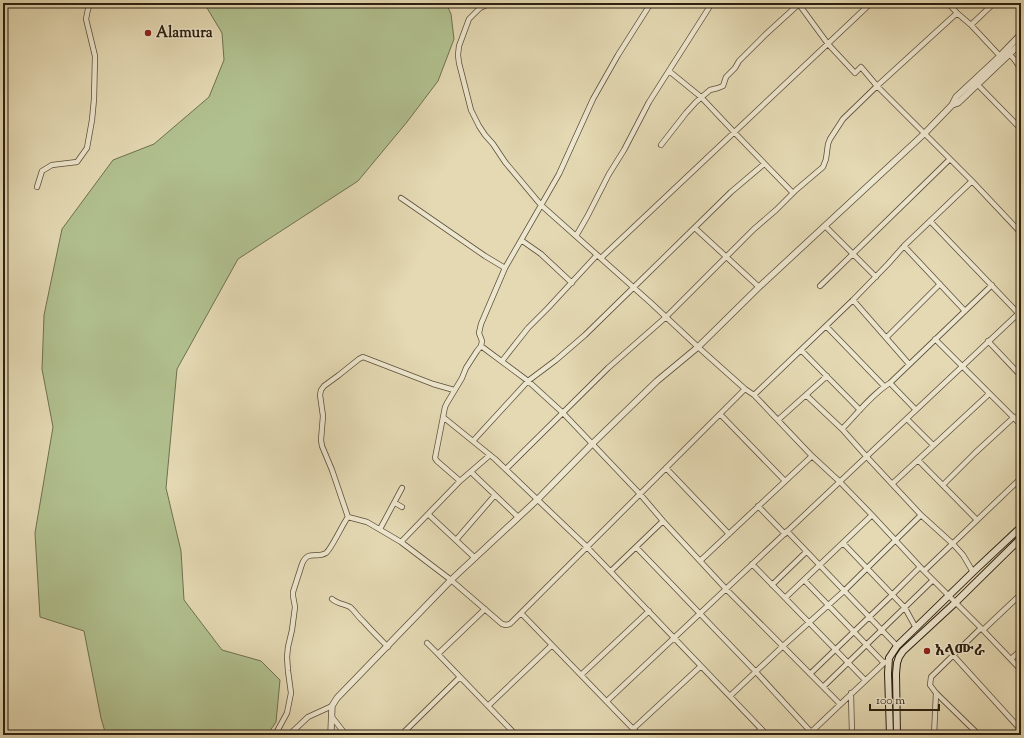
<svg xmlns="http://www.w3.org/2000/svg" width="1024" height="738" font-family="'Sorts Mill Goudy','Noto Serif Ethiopic',serif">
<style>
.green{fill:#b1c08f;stroke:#6f7050}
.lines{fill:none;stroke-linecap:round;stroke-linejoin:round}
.minor-casing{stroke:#5b4e39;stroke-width:6}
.tertiary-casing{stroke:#5b4e39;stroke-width:7}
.secondary-casing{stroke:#2d2010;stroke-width:8}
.minor{stroke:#ede6ce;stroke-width:4.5}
.tertiary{stroke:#ede6ce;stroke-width:5.5}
.secondary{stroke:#ede6ce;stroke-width:6}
.poi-dot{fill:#8f2418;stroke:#ede6ce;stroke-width:1.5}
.labels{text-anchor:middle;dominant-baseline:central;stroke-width:3;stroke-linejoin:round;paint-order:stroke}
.poi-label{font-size:15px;font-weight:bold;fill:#2d2010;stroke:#ede6ce;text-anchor:start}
</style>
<rect width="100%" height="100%" fill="#e4d9b3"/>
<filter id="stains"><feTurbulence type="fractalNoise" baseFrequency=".005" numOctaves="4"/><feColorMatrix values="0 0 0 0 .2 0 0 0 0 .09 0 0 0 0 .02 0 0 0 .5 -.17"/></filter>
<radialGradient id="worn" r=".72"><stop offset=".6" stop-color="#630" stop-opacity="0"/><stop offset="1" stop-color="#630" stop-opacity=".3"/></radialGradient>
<path class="green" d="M 204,3 L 446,3 L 451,14 L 454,39 L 438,81 L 407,122 L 358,181 L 238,259 L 177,369 L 166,488 L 181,551 L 184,600 L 222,650 L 261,661 L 280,680 L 276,722 L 267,735 L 106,735 L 101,718 L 84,631 L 40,617 L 35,533 L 53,427 L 42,369 L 44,315 L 62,229 L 113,160 L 154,144 L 209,97 L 224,60 L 222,33 Z"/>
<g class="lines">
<g class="minor-casing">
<path id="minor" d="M 491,3 L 480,8 L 469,19 L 459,46 L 458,55 L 459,63 L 471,110 L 479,126 L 485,135 L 493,144 L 505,162 L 541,205 L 651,303 L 698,347 L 745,389 L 754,395 L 812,456 L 840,482 L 872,515 L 924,571 L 981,628 L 1021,670
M 798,3 L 828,44 L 855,73 L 861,67 L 877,86 L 972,181 L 1021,233
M 948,3 L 957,13 L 971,25 L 1000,56
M 971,25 L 994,3
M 1010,55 L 1014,59 L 1021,69
M 669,71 L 701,97 L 734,132 L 793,193
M 978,85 L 1021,129
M 661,145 L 686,113 L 696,102 L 710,90 L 718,88 L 723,86 L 726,77 L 735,68 L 739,61 L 766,34 L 800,3
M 37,187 L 42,171 L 52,165 L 77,162 L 87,148 L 92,120 L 94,99 L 95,56 L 86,19 L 88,9 L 91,3
M 401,198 L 485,256 L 505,268
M 930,221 L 1018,313
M 825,226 L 876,277
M 695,228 L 759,287
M 576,236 L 587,217 L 609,174 L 624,150 L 649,102 L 712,3
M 521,240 L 541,254 L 572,283
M 904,246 L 965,311
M 601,258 L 871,3
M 820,286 L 950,159
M 853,300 L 909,364
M 826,326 L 884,386
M 887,337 L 940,284
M 935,339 L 1021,425
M 988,341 L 1021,376
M 481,346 L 528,381 L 563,413 L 640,494 L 663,521 L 726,589 L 840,704
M 801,350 L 860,410
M 502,361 L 528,328 L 548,308 L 597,255
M 890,383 L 916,410
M 754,395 L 853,300 L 888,264 L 904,246 L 972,181
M 806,395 L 842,429 L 866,456 L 921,515 L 953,544 L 963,555 L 973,572
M 720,414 L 785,481
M 443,417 L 495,459 L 587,547 L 767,735
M 907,419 L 933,445
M 778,420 L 827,376
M 842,429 C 856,415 873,393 890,383 L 992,285
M 473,441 L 528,381 L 556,360 L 585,335 L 731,192 L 764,164
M 918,460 L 977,520
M 666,468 L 729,534
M 506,469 L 608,368 L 666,317 L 754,229 L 776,210 L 796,190 L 823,167 L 826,159 L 828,144 L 830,139 L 843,119 L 877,86 L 957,13
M 471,472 L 518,517
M 460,481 L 437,461 L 435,458 L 445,407 L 447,403 L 462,378 L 466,368 L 477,351 L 481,346 L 482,341 L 479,333 L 481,324 L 505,268 L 559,174 L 593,99 L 618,55 L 651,3
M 892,484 L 989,394
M 943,485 L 975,453 L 1014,417
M 395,503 L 402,507
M 758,506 L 785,534
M 428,514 L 475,558
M 348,517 L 367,522 L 401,542 L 451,580 L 502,624 L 506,625 L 510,624 L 745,389
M 380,529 L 402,488
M 787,531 L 897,646
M 456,540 L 495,495
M 401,542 L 460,481 L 490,455
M 843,543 L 905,608 L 916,628
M 636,547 L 756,672 L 811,732
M 700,561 L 812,456
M 752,564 L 865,680
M 611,571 L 663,521
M 924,571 L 1021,478
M 804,580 L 884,663
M 772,585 L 806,552
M 785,598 L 872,515
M 332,599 C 338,604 344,604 350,607 C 355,611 358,617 363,621 C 371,630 379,638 388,647
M 485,609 L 438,654 L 516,735
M 521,613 L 639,735
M 983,630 L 1021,594
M 427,643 L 438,654
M 953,655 L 1021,730
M 1011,659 L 1021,650
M 810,674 L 892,595 L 920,567
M 581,675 L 649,611
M 823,687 L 933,580
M 851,693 L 852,735
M 730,696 L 783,646 L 844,591 L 921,515
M 607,701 C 745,571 883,441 1021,311
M 488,706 L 552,645
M 332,717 L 346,735
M 633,729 L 701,666
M 275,735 L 287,713 L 291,693 L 288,671 L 287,657 L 288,647 L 292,630 L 295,607 L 293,596 L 293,592 L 302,564 C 308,549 317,559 326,553 C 332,548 342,525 348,517 L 332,470 L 322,446 L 321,440 L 323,416 L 320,395 L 321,390 L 324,386 L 339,375 L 359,359 L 363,357 L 433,384 L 454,390
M 289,735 L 308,717 L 332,706
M 401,735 L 460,677
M 754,735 L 761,729
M 808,735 L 885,662
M 934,735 L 936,693
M 979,735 L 936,693 L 930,685 L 931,677 L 981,628
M 1018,735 L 1021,732"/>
</g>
<g class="tertiary-casing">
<path id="tertiary" d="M 952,105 L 956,97 L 1000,56 L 1021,34
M 952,105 L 958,103 L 1021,43
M 330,735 L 331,731 L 332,706 L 337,698 L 451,580 L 538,499 L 592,444 L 657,381 L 698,347 L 759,287 L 925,133 L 953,104"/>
</g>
<g class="secondary-casing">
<path id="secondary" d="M 890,735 L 888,673 L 889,658 L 897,646 L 973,572 L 1021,527
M 897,735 L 896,674 L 897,663 L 899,657 L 903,651 L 956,602 L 1021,538"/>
</g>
<use href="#minor" class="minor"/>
<use href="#tertiary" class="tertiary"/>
<use href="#secondary" class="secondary"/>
</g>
<g class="poi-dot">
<circle cx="148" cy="33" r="4"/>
<circle cx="927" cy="651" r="4"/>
</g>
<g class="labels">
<g class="poi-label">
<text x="156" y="33">Alamura</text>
<text x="935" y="651">አላሙራ</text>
</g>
</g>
<rect width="1024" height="738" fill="none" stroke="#e4d9b3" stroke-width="16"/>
<rect x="4" y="4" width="1016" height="730" fill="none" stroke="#2d2010" stroke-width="2"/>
<rect x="8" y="8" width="1008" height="722" fill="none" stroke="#2d2010"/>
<path d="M870 704v6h69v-6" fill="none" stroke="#2d2010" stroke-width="2"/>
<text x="876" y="704" font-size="12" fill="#2d2010" stroke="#ede6ce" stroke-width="3" paint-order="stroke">100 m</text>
<rect width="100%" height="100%" filter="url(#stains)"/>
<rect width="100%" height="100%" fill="url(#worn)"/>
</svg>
